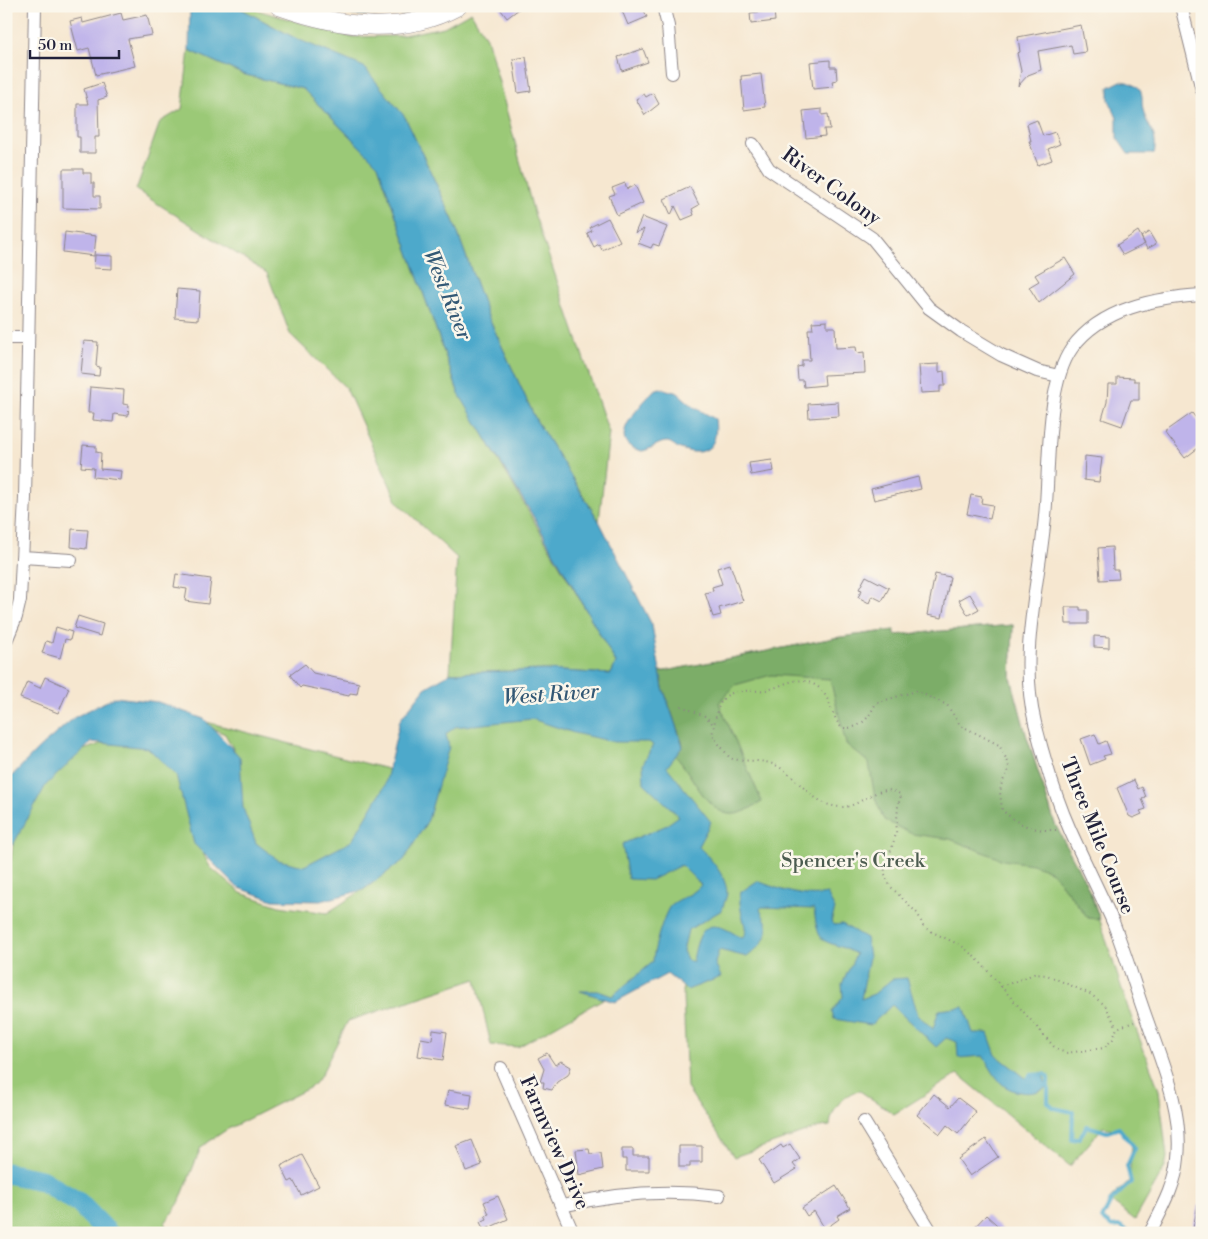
<svg xmlns="http://www.w3.org/2000/svg" width="1208" height="1239" font-family="'Libre Bodoni',serif">
<style>
.green{fill:#9bc977;stroke:#5e7659}
.forest{fill:#7cad68;stroke:#4f6852}
.water{fill:#4da9cb;stroke:#386683}
.lines{fill:none;stroke-linecap:round;stroke-linejoin:round}
.stream{stroke:#4da9cb;stroke-width:4}
.river{stroke:#4da9cb;stroke-width:21}
.building{fill:#bfb4ea}
.street-casing{stroke:#8c8486;stroke-width:14}
.secondary-casing{stroke:#8c8486;stroke-width:19}
.path{stroke:#8c8486;stroke-width:2;stroke-dasharray:1 4;stroke-linecap:butt}
.street{stroke:#fff;stroke-width:12}
.secondary{stroke:#fff;stroke-width:18}
.labels{text-anchor:middle;dominant-baseline:central;stroke-width:5;stroke-linejoin:round;paint-order:stroke}
.street-label{font-size:20px;fill:#22223b;stroke:#fbf7ec}
.park-label{font-size:20px;fill:#4c5c50;stroke:#fbf7ec}
.water-label{font-size:21px;font-style:italic;fill:#335875;stroke:#fbf7ec}
</style>
<rect width="100%" height="100%" fill="#fbf7ec"/>
<filter id="ink" filterUnits="userSpaceOnUse"><feTurbulence type="fractalNoise" baseFrequency=".02" numOctaves="2"/><feDisplacementMap in="SourceGraphic" scale="10" xChannelSelector="R" yChannelSelector="G"/><feConvolveMatrix kernelMatrix="1 2 1 2 8 2 1 2 1" color-interpolation-filters="sRGB"/></filter>
<filter id="wash" filterUnits="userSpaceOnUse"><feTurbulence type="fractalNoise" baseFrequency=".0096" numOctaves="4" result="noise"/><feDisplacementMap in="SourceGraphic" scale="20" xChannelSelector="R" yChannelSelector="G"/><feGaussianBlur stdDeviation="1.12" result="paint"/><feColorMatrix in="noise" values="0 0 0 0 0 0 0 0 0 0 0 0 0 0 0 0 0 1.4 0 .05"/><feComposite in="paint" operator="in"/></filter>
<g filter="url(#wash)">
<rect width="100%" height="100%" fill="#f6e7d0"/>
<path class="green" d="M 236,6 L 243,6 L 350,37 L 398,36 L 444,27 L 471,12 L 488,41 L 533,210 L 609,433 L 599,521 L 536,420 L 487,314 L 453,220 L 405,117 L 295,38 Z
M 189,50 L 242,74 L 303,89 L 378,165 L 457,389 L 608,648 L 616,663 L 611,674 L 545,670 L 450,673 L 457,558 L 398,503 L 346,388 L 290,334 L 267,273 L 136,190 L 160,122 L 182,109 Z
M 1013,625 L 1011,678 L 1026,734 L 1055,824 L 1093,899 L 1128,1008 L 1159,1090 L 1167,1157 L 1165,1167 L 1135,1220 L 1109,1200 L 1129,1181 L 1132,1144 L 1119,1130 L 1103,1127 L 1070,1166 L 958,1074 L 894,1114 L 860,1091 C 844,1092 831,1110 830,1126 L 820,1127 L 734,1157 L 687,1088 L 682,972 L 674,957 L 612,999 L 603,999 L 518,1047 L 491,1045 L 476,979 L 348,1021 L 320,1077 L 311,1087 L 226,1130 L 201,1147 L 179,1203 L 165,1223 L 167,1233 L 6,1233 L 6,893 L 13,845 L 33,793 L 81,751 L 127,734 L 175,743 L 192,831 L 210,867 L 241,893 L 279,906 L 327,913 L 372,884 L 423,804 L 443,726 L 466,712 L 646,730 L 675,756 L 660,672 L 834,638 L 894,630 L 895,635 Z
M 187,717 L 399,772 L 368,843 L 288,874 L 246,852 L 236,754 L 225,734 Z"/>
<path class="forest" d="M 1013,625 L 1011,678 L 1026,734 L 1055,824 L 1086,883 L 1100,919 L 1088,918 L 1052,872 L 1033,864 L 1003,860 L 950,839 L 912,834 L 884,820 L 875,798 L 869,763 L 846,744 L 830,679 L 771,675 L 735,685 L 719,703 L 762,802 C 754,805 748,811 740,813 C 709,823 692,771 675,756 L 683,745 L 663,688 L 660,672 L 834,638 L 894,630 L 895,635 Z"/>
<path class="water" d="M 190,6 L 236,6 L 295,38 L 364,67 L 405,117 L 453,220 L 487,314 L 536,420 L 599,521 L 652,625 L 663,688 L 683,746 L 667,767 L 711,822 L 698,846 C 710,858 727,876 727,894 C 726,899 723,905 722,910 L 688,930 L 683,951 L 688,961 L 693,961 C 699,925 709,916 741,938 L 744,937 C 750,930 736,908 741,892 L 757,881 C 779,889 804,899 827,894 L 835,909 L 831,922 L 835,925 L 842,924 L 866,938 L 869,957 L 861,999 L 874,994 L 892,979 L 907,978 L 918,1015 L 933,1029 L 939,1010 L 964,1007 L 973,1033 L 988,1033 L 996,1055 L 1027,1079 L 1042,1072 L 1047,1087 C 1036,1095 1018,1094 1006,1087 C 997,1082 989,1064 983,1056 L 958,1058 L 957,1042 L 946,1038 L 936,1047 L 892,1005 L 871,1025 L 834,1019 L 832,1012 L 843,997 L 842,984 L 856,954 C 824,936 819,952 814,909 L 762,907 L 760,909 C 761,914 766,919 767,924 C 770,938 757,949 747,957 L 719,950 L 715,963 L 721,977 L 687,990 L 667,974 L 615,1002 L 580,991 L 598,991 L 612,996 L 653,962 C 653,951 664,912 671,905 C 681,897 692,896 701,885 L 681,865 L 651,880 L 628,879 L 622,844 L 665,826 L 679,816 L 644,783 L 643,764 L 653,745 L 649,742 L 614,742 L 574,733 L 532,719 L 455,727 L 446,734 L 449,747 L 428,820 L 404,860 L 363,890 L 321,901 L 273,900 L 237,887 L 194,844 L 176,775 L 148,748 L 92,742 L 46,785 L 13,845 L 6,842 L 6,782 L 38,749 L 75,717 L 115,697 L 158,702 L 204,719 L 240,757 L 243,808 L 256,843 L 278,860 L 304,866 L 352,841 L 385,785 L 400,720 L 425,688 L 450,673 L 545,670 L 611,674 L 616,663 L 533,516 L 459,394 L 378,165 L 303,89 L 242,74 L 189,50 Z
M 329,6 L 425,6 L 408,14 L 353,15 Z
M 1121,81 C 1127,82 1134,83 1139,89 C 1144,95 1141,101 1143,109 C 1146,127 1159,132 1154,154 L 1128,154 L 1117,138 L 1117,118 L 1109,100 L 1109,87 Z
M 660,388 L 678,393 L 694,407 L 715,419 C 719,447 706,459 678,448 C 675,446 672,443 668,442 C 660,441 650,450 642,451 C 601,442 642,405 654,390 Z"/>
<g class="lines">
<path class="stream" d="M 1027,1081 L 1030,1075 L 1045,1074 L 1048,1077 L 1048,1102 L 1054,1108 L 1073,1112 L 1072,1140 L 1079,1138 L 1087,1126 L 1107,1132 L 1119,1128 L 1135,1148 L 1127,1166 L 1131,1182 L 1111,1201 L 1102,1219 L 1112,1227 L 1120,1226 L 1132,1233"/>
<path class="river" d="M 6,1173 L 41,1180 L 79,1203 L 108,1233"/>
</g>
<g id="blocks">
<path class="building" d="M 498,6 L 523,6 L 507,18 Z
M 620,6 L 642,6 L 647,17 L 628,25 Z
M 774,10 L 775,21 L 751,24 L 750,13 Z
M 121,13 L 123,20 L 147,15 L 152,35 L 128,39 L 135,66 L 96,75 L 89,48 L 78,51 L 70,21 L 82,18 L 83,23 Z
M 1081,25 L 1086,52 L 1073,54 L 1071,45 L 1038,51 L 1041,70 L 1028,75 L 1018,86 L 1021,71 L 1017,53 L 1020,52 L 1018,37 Z
M 643,49 L 648,62 L 622,71 L 618,57 Z
M 526,57 L 531,91 L 518,93 L 513,59 Z
M 830,60 L 830,67 L 836,67 L 837,80 L 832,81 L 833,87 L 813,89 L 810,62 Z
M 761,74 L 765,107 L 744,110 L 741,76 Z
M 102,83 L 107,97 L 98,100 L 99,137 L 95,137 L 95,153 L 80,153 L 80,137 L 77,137 L 77,104 L 88,104 L 84,89 Z
M 653,93 L 659,104 L 645,115 L 636,99 L 644,94 L 646,97 Z
M 822,109 L 822,115 L 828,114 L 830,129 L 824,129 L 825,136 L 806,138 L 803,111 Z
M 1037,120 L 1043,136 L 1055,132 L 1060,144 L 1048,149 L 1052,160 L 1038,165 L 1029,141 L 1031,141 L 1027,124 Z
M 63,169 L 83,169 L 83,173 L 91,173 L 91,183 L 94,183 L 94,196 L 100,196 L 100,209 L 63,208 Z
M 625,183 L 627,189 L 635,185 L 643,203 L 617,215 L 609,196 L 615,194 L 612,188 Z
M 690,187 L 699,205 L 692,209 L 694,215 L 682,220 L 675,206 L 671,215 L 664,199 Z
M 642,217 L 667,227 L 659,246 L 653,244 L 651,248 L 638,243 L 644,229 L 635,233 Z
M 608,218 L 620,241 L 602,250 L 599,244 L 594,247 L 587,233 L 592,231 L 590,227 Z
M 1138,231 L 1145,244 L 1123,255 L 1117,245 Z
M 65,232 L 96,236 L 94,256 L 63,252 Z
M 1149,232 L 1156,244 L 1147,249 L 1141,237 Z
M 95,255 L 112,256 L 112,269 L 94,268 Z
M 1065,258 L 1075,274 L 1039,303 L 1029,287 L 1039,281 L 1035,275 Z
M 177,289 L 200,291 L 198,320 L 175,318 Z
M 827,321 L 827,327 L 835,327 L 836,348 L 856,347 L 857,353 L 864,352 L 865,373 L 824,375 L 825,385 L 804,387 L 803,380 L 798,380 L 797,367 L 802,366 L 802,360 L 810,360 L 808,329 L 813,329 L 812,322 Z
M 84,341 L 98,342 L 96,366 L 100,367 L 99,376 L 81,374 Z
M 939,364 L 939,372 L 944,371 L 945,386 L 940,386 L 940,392 L 921,393 L 919,365 Z
M 1117,377 L 1134,378 L 1134,381 L 1139,381 L 1139,400 L 1131,400 L 1122,426 L 1102,419 L 1107,402 L 1108,384 L 1117,384 Z
M 90,387 L 124,390 L 123,404 L 129,405 L 128,416 L 114,414 L 113,422 L 93,420 L 94,413 L 88,413 Z
M 838,402 L 839,416 L 809,418 L 808,404 Z
M 1192,413 L 1202,426 L 1202,445 L 1185,458 L 1165,432 Z
M 83,445 L 96,446 L 96,452 L 101,453 L 100,469 L 121,471 L 120,480 L 93,477 L 94,468 L 81,467 Z
M 1085,456 L 1102,458 L 1099,482 L 1084,480 Z
M 772,460 L 774,471 L 751,475 L 749,463 Z
M 918,477 L 921,489 L 874,500 L 871,489 Z
M 971,495 L 982,497 L 981,503 L 993,505 L 990,519 L 967,514 Z
M 72,529 L 88,530 L 86,549 L 71,547 Z
M 1112,547 L 1113,570 L 1118,570 L 1119,579 L 1100,580 L 1098,548 Z
M 730,564 L 743,601 L 719,608 L 721,615 L 713,617 L 705,593 L 713,591 L 712,587 L 722,584 L 717,568 Z
M 176,574 L 211,579 L 208,604 L 185,601 L 187,589 L 174,587 Z
M 935,574 L 950,577 L 942,618 L 927,615 Z
M 866,576 L 889,588 L 882,601 L 872,596 L 869,603 L 858,597 L 862,590 L 859,589 Z
M 970,594 L 979,609 L 968,615 L 959,600 Z
M 1065,607 L 1080,607 L 1080,610 L 1088,610 L 1088,624 L 1066,624 Z
M 78,616 L 103,624 L 100,636 L 74,628 Z
M 56,627 L 72,632 L 70,640 L 65,639 L 60,658 L 42,653 L 46,641 L 52,643 Z
M 1094,636 L 1109,637 L 1109,648 L 1094,647 Z
M 305,664 L 313,673 L 359,683 L 357,694 L 350,693 L 349,696 L 302,686 L 300,688 L 290,675 Z
M 45,677 L 69,688 L 58,713 L 20,698 L 27,682 L 40,688 Z
M 1095,734 L 1099,744 L 1106,741 L 1111,754 L 1103,756 L 1105,759 L 1090,765 L 1081,739 Z
M 1134,780 L 1138,789 L 1142,787 L 1146,797 L 1142,799 L 1146,809 L 1140,811 L 1142,814 L 1133,818 L 1129,816 L 1117,788 Z
M 433,1030 L 447,1032 L 443,1060 L 418,1056 L 421,1038 L 432,1040 Z
M 547,1053 L 555,1065 L 561,1061 L 571,1067 L 568,1075 L 557,1082 L 552,1090 L 543,1088 L 544,1082 L 540,1082 L 544,1069 L 538,1058 Z
M 448,1090 L 472,1094 L 470,1109 L 445,1105 Z
M 934,1094 L 950,1107 L 958,1098 L 976,1112 L 958,1134 L 947,1125 L 940,1134 L 917,1115 Z
M 986,1139 L 998,1157 L 970,1176 L 958,1159 Z
M 472,1140 L 482,1165 L 466,1171 L 456,1146 Z
M 790,1144 L 800,1159 L 793,1164 L 797,1169 L 774,1183 L 759,1160 L 781,1145 L 783,1148 Z
M 679,1146 L 702,1146 L 702,1162 L 690,1162 L 690,1167 L 679,1167 Z
M 589,1149 L 590,1154 L 601,1153 L 603,1169 L 579,1175 L 576,1150 Z
M 622,1149 L 633,1149 L 633,1156 L 649,1156 L 649,1171 L 626,1171 L 626,1159 L 622,1159 Z
M 302,1155 L 319,1186 L 301,1195 L 293,1180 L 289,1182 L 281,1166 Z
M 836,1186 L 850,1208 L 837,1216 L 839,1219 L 825,1229 L 814,1211 L 807,1216 L 802,1208 Z
M 498,1196 L 508,1219 L 484,1230 L 480,1222 L 487,1219 L 485,1215 L 489,1214 L 484,1202 Z
M 1198,1205 L 1202,1206 L 1202,1233 L 1192,1233 Z
M 986,1215 L 1006,1233 L 969,1233 Z"/>
</g>
</g>
<g filter="url(#ink)">
<use href="#blocks" fill-opacity="0" stroke="#8c8486" stroke-width="1"/>
<g class="lines">
<g class="street-casing">
<path id="street" d="M 663,6 L 668,26 L 672,73
M 1181,6 L 1202,90
M 753,144 L 769,169 L 872,238 L 929,308 L 961,331 L 1001,355 L 1037,371 L 1059,376
M 6,338 L 28,338
M 22,557 L 71,560
M 6,641 L 16,617 L 20,600 L 25,498 L 35,6
M 501,1068 L 573,1233
M 864,1122 L 932,1233
M 562,1206 C 615,1193 665,1189 719,1196
M 1150,1233 C 1162,1209 1176,1185 1178,1158 C 1183,1112 1163,1066 1148,1023 C 1136,990 1126,955 1113,922 C 1099,891 1084,861 1070,830 C 1055,796 1044,759 1035,723 C 1018,654 1039,585 1045,516 C 1050,469 1045,386 1072,348 C 1101,308 1156,298 1202,295"/>
</g>
<g class="secondary-casing">
<path id="secondary" d="M 279,6 C 339,27 400,37 458,6"/>
</g>
<path class="path" d="M 681,706 L 705,716 L 714,725
M 1056,830 C 1032,831 1019,825 1002,810 L 1000,792 L 1002,782 L 1008,773 L 1009,764 L 999,745 L 960,725 L 947,705 L 916,691 L 876,703 C 868,719 861,729 842,728 C 830,716 831,692 813,684 C 793,674 782,688 765,690 C 752,692 734,688 724,698 C 716,706 715,724 712,735 L 730,758 C 744,763 760,758 775,765 C 799,776 811,806 841,807 C 862,808 879,779 901,795 L 898,806 L 896,834 L 884,872 L 890,886 L 918,914 L 923,926 L 928,930 L 962,946 L 979,961 L 1056,1049 L 1066,1053 L 1104,1048 L 1113,1039 L 1117,1028 L 1134,1022
M 1001,987 L 1034,974 L 1047,975 L 1090,994 L 1105,1005 L 1117,1028"/>
<use href="#street" class="street"/>
<use href="#secondary" class="secondary"/>
</g>
</g>
<g class="labels">
<g class="street-label">
<text transform="translate(831 187) rotate(36)">River Colony</text>
<text transform="translate(1097 836) rotate(68)">Three Mile Course</text>
<text transform="translate(554 1143) rotate(66)">Farmview Drive</text>
</g>
<g class="park-label">
<text x="853" y="861">Spencer's Creek</text>
</g>
<g class="water-label">
<text transform="translate(447 295) rotate(68)">West River</text>
<text transform="translate(551 695) rotate(-4)">West River</text>
</g>
</g>
<rect width="1208" height="1239" fill="none" stroke="#fbf7ec" stroke-width="25"/>
<path d="M30 50v8h89v-8" fill="none" stroke="#22223b" stroke-width="2.5"/>
<text x="38" y="50" font-size="15" fill="#22223b" stroke="#fbf7ec" stroke-width="4" paint-order="stroke">50 m</text>
</svg>
